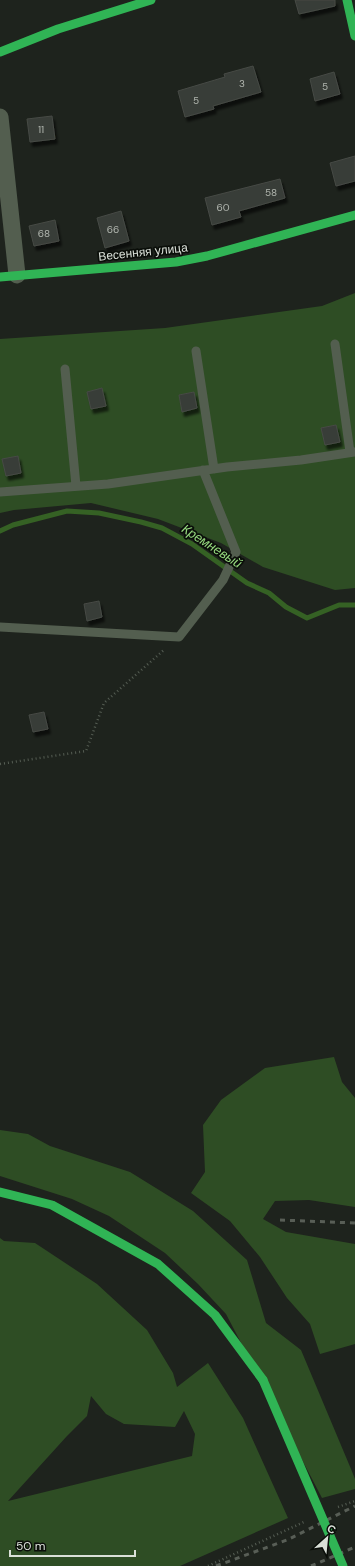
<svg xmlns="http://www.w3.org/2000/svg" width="355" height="1566" font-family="'DM Sans',sans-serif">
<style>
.green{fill:#2e4d24;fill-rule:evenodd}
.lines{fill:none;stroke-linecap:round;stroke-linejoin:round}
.stream{stroke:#356124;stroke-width:5}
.building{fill:#383c37;stroke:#464a45;filter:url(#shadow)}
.path{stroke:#555d53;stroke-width:2.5;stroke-dasharray:1 3;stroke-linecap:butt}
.lane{stroke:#535e4f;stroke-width:9}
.street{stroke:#535e4f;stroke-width:17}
.fast{stroke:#30b455;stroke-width:9}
.rail{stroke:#585e56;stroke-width:3;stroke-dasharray:5 5;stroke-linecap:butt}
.fast-bridge{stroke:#30b455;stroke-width:9}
.labels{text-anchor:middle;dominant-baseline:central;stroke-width:3.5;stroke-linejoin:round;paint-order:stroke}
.number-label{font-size:10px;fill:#b2b7b0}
.street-label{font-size:12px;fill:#dae0d8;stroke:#0a0e09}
.water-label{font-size:13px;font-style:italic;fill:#95d87e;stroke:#0a0e09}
</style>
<defs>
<filter id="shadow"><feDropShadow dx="2.5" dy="4.5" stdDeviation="1" flood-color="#0009"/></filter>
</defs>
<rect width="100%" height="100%" fill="#1e231d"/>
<path class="green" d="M 355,293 L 355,588 L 335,590 L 263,567 L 221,543 L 158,519 L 91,503 L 14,510 L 0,513 L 0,339 L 165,328 L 322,306 Z
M 334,1057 L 342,1082 L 355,1098 L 355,1207 L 309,1200 L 275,1201 L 263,1219 L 286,1232 L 355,1244 L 355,1344 L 320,1354 L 310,1324 L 287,1298 L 260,1257 L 230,1221 L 191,1193 L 205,1172 L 203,1125 L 221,1100 L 265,1068 Z
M 0,1130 L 28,1134 L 50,1146 L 130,1172 L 193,1211 L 247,1260 L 266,1323 L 301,1350 L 351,1469 L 355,1479 L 355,1489 L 322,1498 L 226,1314 L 198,1284 L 165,1253 L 109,1216 L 72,1199 L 0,1176 Z
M 0,1238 L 4,1241 L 35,1243 L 97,1284 L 147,1330 L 173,1373 L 177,1387 L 208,1363 L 243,1418 L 288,1518 L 180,1566 L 0,1566 ZM 91,1396 L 106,1414 L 124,1424 L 175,1427 L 184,1411 L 195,1434 L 192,1456 L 8,1501 L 67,1436 L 87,1416 Z"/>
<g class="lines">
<path class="stream" d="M 0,531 L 13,525 L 67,511 L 99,513 L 141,522 L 162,528 L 192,544 L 247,583 L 269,593 L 286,607 L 307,618 L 339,605 L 355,605"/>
</g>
<path class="building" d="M 295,0 L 335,0 L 335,6 L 299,14 Z
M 253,66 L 261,92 L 213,106 L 214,109 L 185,117 L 178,91 L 225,77 L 224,74 Z
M 334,72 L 340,94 L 315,101 L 310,79 Z
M 52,116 L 55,139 L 30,142 L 27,119 Z
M 355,156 L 355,181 L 336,186 L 330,163 Z
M 280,179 L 285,198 L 239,211 L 241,217 L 212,225 L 205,198 Z
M 121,211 L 129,241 L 105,248 L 97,218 Z
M 55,220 L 59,241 L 34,246 L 29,226 Z
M 102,388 L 106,406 L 91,409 L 87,392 Z
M 194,392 L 197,408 L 182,412 L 179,395 Z
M 336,425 L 340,442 L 325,445 L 321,428 Z
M 18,456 L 21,473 L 6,476 L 2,459 Z
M 99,601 L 102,617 L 87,621 L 84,604 Z
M 44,712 L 48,729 L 33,732 L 29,715 Z"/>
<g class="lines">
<path class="path" d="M 0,764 L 86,751 L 104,703 L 165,649
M 338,1507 L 355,1501
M 208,1566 L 304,1522"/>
<path class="lane" d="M 335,344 L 350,452
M 196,351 L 214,469
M 65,369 L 76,486
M 0,492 L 108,484 L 227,467 L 301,460 L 355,452
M 0,627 L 179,637 L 223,580 L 236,552 L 203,470"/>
<path class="street" d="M 0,117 L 17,275"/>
<path class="fast" d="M 347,0 L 355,36
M 0,52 L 58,29 L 151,0
M 0,277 L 176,262 L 207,256 L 355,215
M 0,1192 L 52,1205 L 158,1264 L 215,1315 L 263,1380"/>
<path class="rail" d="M 280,1220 L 355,1223
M 216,1566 L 287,1540 L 355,1506
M 311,1566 L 355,1547"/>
<path class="fast-bridge" d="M 263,1380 L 343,1566"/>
</g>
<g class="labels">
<g class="number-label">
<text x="242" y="83">3</text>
<text x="325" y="86">5</text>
<text x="196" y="100">5</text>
<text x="41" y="129">11</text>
<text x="271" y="192">58</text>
<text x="223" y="207">60</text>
<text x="113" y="229">66</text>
<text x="44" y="233">68</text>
</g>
<g class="street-label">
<text transform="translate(143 252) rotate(-6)">Весенняя улица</text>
</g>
<g class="water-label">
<text transform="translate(212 546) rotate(33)">Кремневый</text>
</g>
</g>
<g transform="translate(327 1538) rotate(27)" stroke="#0a0e09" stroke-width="3" paint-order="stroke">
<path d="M0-3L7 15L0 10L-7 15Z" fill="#dae0d8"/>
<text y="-6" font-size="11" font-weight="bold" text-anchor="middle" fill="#dae0d8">С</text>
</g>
<path d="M10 1550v6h125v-6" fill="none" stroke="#dae0d8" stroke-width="2"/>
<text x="16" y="1550" font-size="12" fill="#dae0d8" stroke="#0a0e09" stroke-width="3" paint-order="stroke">50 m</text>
</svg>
